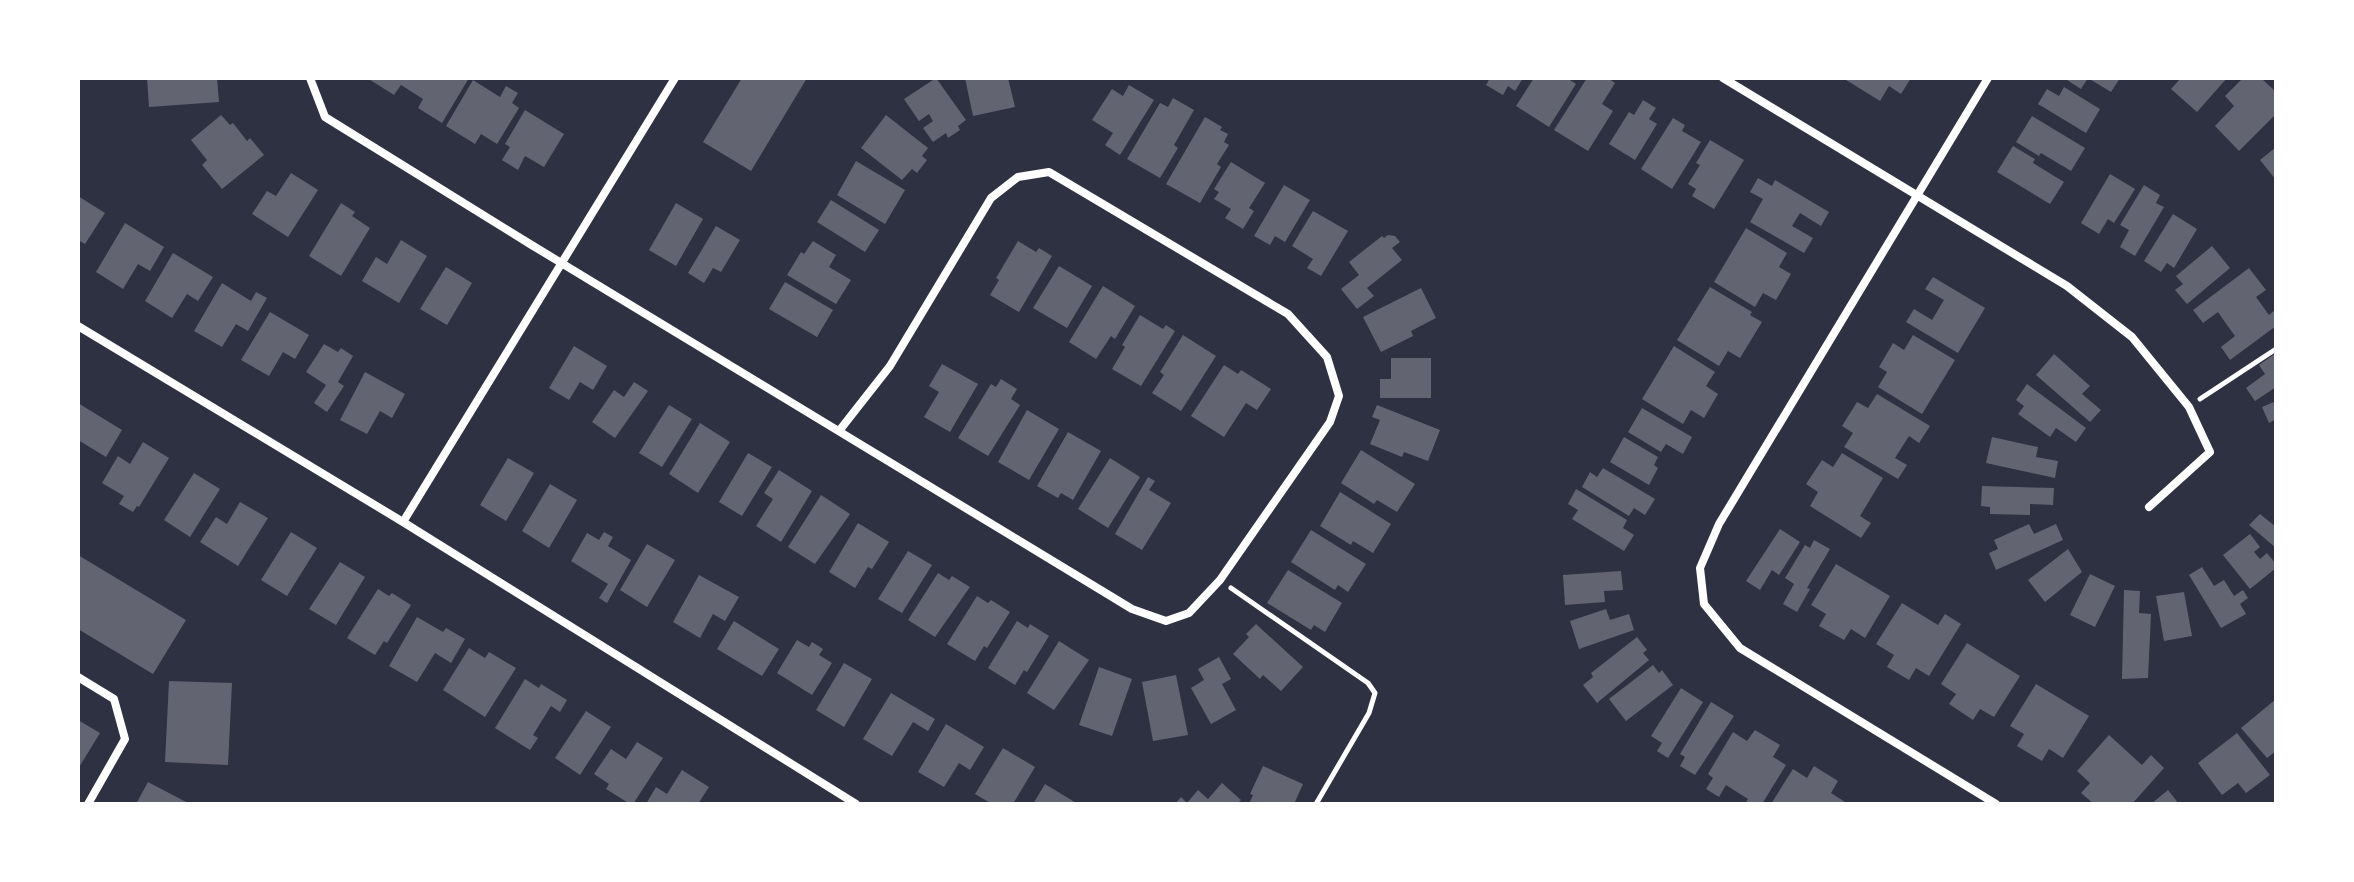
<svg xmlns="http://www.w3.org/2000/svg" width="2354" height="882" font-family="'Open Sans',sans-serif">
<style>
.building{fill:#626471}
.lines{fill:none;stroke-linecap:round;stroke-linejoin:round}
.path{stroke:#fff;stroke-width:5}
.minor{stroke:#fff;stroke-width:8}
</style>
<rect width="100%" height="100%" fill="#2d3142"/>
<path class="building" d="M 147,78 L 217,78 L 219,102 L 149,107 Z
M 367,78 L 469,78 L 442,123 L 418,108 L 423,99 L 401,85 L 394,95 Z
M 742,78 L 807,78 L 751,171 L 703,142 Z
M 936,78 L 966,120 L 958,126 L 960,130 L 948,138 L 946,133 L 933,142 L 923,128 L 933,121 L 929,114 L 919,121 L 904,99 Z
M 965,78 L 1008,78 L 1015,107 L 973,116 Z
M 1490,78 L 1523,78 L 1515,91 L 1508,86 L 1503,95 L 1486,85 Z
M 1534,78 L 1567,78 L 1576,84 L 1549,127 L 1516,106 Z
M 1587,78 L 1608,78 L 1615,83 L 1602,104 L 1613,111 L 1588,151 L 1554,130 Z
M 1843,78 L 1911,78 L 1901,94 L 1889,86 L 1880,101 Z
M 2064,78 L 2120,78 L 2111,92 L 2088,78 L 2081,89 Z
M 2181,78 L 2227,78 L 2197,112 L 2171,89 Z
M 2243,78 L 2261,78 L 2276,92 L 2276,114 L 2239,151 L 2215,126 L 2234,106 L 2225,96 Z
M 473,80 L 500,97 L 506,86 L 518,93 L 512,103 L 519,108 L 497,144 L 481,134 L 475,144 L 446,126 Z
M 1129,85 L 1154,100 L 1120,155 L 1105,145 L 1113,133 L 1092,120 L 1112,89 L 1123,96 Z
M 2064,87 L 2100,109 L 2086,133 L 2038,104 L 2047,89 L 2059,96 Z
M 1173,98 L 1194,110 L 1174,145 L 1178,148 L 1160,178 L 1127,159 L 1160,103 L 1168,107 Z
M 1643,100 L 1656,108 L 1649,119 L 1657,124 L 1635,160 L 1609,144 L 1629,112 L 1634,115 Z
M 525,110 L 564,134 L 544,167 L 525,156 L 518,170 L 502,160 L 510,147 L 505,144 Z
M 221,115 L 230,125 L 233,123 L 247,141 L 250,138 L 264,155 L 222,189 L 202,165 L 207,160 L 191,140 Z
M 886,115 L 928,148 L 922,156 L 927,160 L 917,173 L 912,169 L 902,180 L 861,148 Z
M 2032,116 L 2085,148 L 2071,171 L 2041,153 L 2039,156 L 2016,142 Z
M 1205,117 L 1222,127 L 1220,130 L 1228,134 L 1224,142 L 1229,145 L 1217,164 L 1221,167 L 1200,203 L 1166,184 Z
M 1673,118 L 1685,125 L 1682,131 L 1701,142 L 1672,189 L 1641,169 Z
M 1710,140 L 1744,160 L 1714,209 L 1692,196 L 1696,189 L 1688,184 L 1700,165 L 1696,163 Z
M 2013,146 L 2035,159 L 2033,163 L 2064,182 L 2050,204 L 1997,172 Z
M 2276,147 L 2276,180 L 2260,160 Z
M 856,161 L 905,190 L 885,224 L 837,195 Z
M 1231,162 L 1265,183 L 1249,208 L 1254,211 L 1243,229 L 1225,218 L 1231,209 L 1214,199 L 1219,192 L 1214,189 Z
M 291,173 L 318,190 L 288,237 L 252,214 L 267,191 L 276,196 Z
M 2110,174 L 2135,189 L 2114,223 L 2108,219 L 2099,234 L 2081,223 Z
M 1758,178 L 1772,186 L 1775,180 L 1829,212 L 1821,226 L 1800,213 L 1792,226 L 1813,238 L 1804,253 L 1750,222 L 1763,199 L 1750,192 Z
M 1284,185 L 1310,200 L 1285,242 L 1275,236 L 1270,245 L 1254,236 Z
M 2144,185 L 2160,195 L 2156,203 L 2164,207 L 2135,256 L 2120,247 L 2129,230 L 2120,225 Z
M 78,196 L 105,213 L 85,244 L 78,240 Z
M 831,200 L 879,230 L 865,252 L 817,222 Z
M 341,203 L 355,212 L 352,216 L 370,228 L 341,276 L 309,256 Z
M 676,203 L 703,219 L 676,266 L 649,250 Z
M 1313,211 L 1348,231 L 1321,276 L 1307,268 L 1313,259 L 1292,246 Z
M 2173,214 L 2197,229 L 2174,268 L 2167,263 L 2161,272 L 2144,261 Z
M 125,223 L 164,247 L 150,271 L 138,264 L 123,289 L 96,272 Z
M 716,226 L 740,240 L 721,272 L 713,268 L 704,283 L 688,273 Z
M 1746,228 L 1787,253 L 1779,267 L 1791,274 L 1776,300 L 1763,293 L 1755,307 L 1714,282 Z
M 1388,235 L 1395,236 L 1400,242 L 1392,248 L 1402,260 L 1367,288 L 1374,296 L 1357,309 L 1341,289 L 1359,275 L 1349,262 L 1382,236 L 1384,238 Z
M 401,240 L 427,256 L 399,303 L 362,281 L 376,257 L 387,264 Z
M 813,241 L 836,255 L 829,267 L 851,280 L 836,304 L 787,275 L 801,252 L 804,254 Z
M 1018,241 L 1036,252 L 1039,248 L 1052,256 L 1019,312 L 990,295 L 999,280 L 996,278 Z
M 2212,246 L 2230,268 L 2187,304 L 2175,290 L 2183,284 L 2176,276 Z
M 173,253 L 213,277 L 198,301 L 187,294 L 172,318 L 145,301 Z
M 1059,266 L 1092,286 L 1067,328 L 1033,308 Z
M 446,267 L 472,283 L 447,325 L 420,309 Z
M 2249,268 L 2266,290 L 2256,297 L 2269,315 L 2276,309 L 2276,326 L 2230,360 L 2221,347 L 2235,336 L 2227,325 L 2218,312 L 2203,323 L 2193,310 Z
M 1933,277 L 1985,308 L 1958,353 L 1906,322 L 1914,309 L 1932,320 L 1944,300 L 1925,289 Z
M 785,282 L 833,310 L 817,337 L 769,309 Z
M 222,283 L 251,301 L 256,292 L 267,298 L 248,331 L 236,324 L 222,347 L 194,331 Z
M 1103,286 L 1135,306 L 1115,339 L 1111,336 L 1096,359 L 1069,342 Z
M 1710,287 L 1752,312 L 1750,315 L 1762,322 L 1740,358 L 1728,351 L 1719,366 L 1677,340 Z
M 1421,288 L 1436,318 L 1411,331 L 1413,336 L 1381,352 L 1363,317 Z
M 270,312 L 309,335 L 295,359 L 283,352 L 269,376 L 241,360 Z
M 1140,315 L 1163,329 L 1166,325 L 1175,331 L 1141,386 L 1112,369 L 1125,347 L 1122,345 Z
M 1183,335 L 1216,356 L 1181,411 L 1152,393 L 1164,375 L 1160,372 Z
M 1913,335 L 1955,360 L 1922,414 L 1878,387 L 1887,372 L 1879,367 L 1893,343 L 1904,350 Z
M 324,344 L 338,352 L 341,348 L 353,356 L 338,382 L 344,386 L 327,412 L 314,403 L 326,385 L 306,372 Z
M 574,346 L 607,366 L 593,390 L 580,382 L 569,400 L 549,388 Z
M 1674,346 L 1715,372 L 1706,386 L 1718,394 L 1704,418 L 1691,410 L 1683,424 L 1642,399 Z
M 2276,353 L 2276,387 L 2255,401 L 2246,388 L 2265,374 L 2259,365 Z
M 2054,354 L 2090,386 L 2082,394 L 2101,410 L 2090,422 L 2036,375 Z
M 1391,358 L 1431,358 L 1431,398 L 1380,398 L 1380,379 L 1391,379 Z
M 942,364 L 978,384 L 950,432 L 924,417 L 939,392 L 929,386 Z
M 1224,365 L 1238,374 L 1241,370 L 1271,389 L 1257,410 L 1246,403 L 1224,437 L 1191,416 Z
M 365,372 L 405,394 L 392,418 L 380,411 L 367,434 L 340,420 Z
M 1001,379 L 1017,389 L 1011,399 L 1020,405 L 988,456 L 958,438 L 991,384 L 996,387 Z
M 634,382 L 648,391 L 615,438 L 592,422 L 614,390 L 624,397 Z
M 2027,384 L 2086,428 L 2076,442 L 2056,428 L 2050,437 L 2018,414 L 2024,406 L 2016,400 Z
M 1877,394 L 1930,426 L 1919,443 L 1909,436 L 1895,458 L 1907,465 L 1898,479 L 1844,447 L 1853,433 L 1842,426 L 1857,402 L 1868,408 Z
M 2276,401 L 2276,419 L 2269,423 L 2262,407 Z
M 78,403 L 122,430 L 106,457 L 78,440 Z
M 669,405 L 692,419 L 662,467 L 639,453 Z
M 1377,405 L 1440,430 L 1428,461 L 1404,452 L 1402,457 L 1370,444 L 1380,420 L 1372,417 Z
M 1642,408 L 1692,437 L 1683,454 L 1666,444 L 1661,452 L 1628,432 Z
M 1027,410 L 1059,429 L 1029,480 L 998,462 Z
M 700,423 L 730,442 L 698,493 L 669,474 Z
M 1068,432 L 1101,451 L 1073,500 L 1061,493 L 1058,498 L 1037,486 Z
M 1624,437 L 1658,457 L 1654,465 L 1658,468 L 1649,485 L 1610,462 Z
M 1992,437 L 2038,447 L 2036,457 L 2058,461 L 2055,478 L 1986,463 Z
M 143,442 L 169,458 L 139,507 L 137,506 L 133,512 L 119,504 L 124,496 L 102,483 L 118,456 L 130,464 Z
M 1361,450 L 1415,484 L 1397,512 L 1377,500 L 1374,504 L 1341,483 Z
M 748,453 L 772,467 L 742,516 L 719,502 Z
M 1842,453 L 1883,478 L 1860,516 L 1871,523 L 1861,538 L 1810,506 L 1818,492 L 1806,484 L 1822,460 L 1833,467 Z
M 508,458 L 534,473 L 506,521 L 480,505 Z
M 1110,458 L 1140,477 L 1108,528 L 1078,509 Z
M 1603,468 L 1655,499 L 1645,515 L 1634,508 L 1629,516 L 1582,487 L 1590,472 L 1597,477 Z
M 779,470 L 812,491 L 781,542 L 756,526 L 773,499 L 764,493 Z
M 194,473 L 220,489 L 190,537 L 164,520 Z
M 1148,477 L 1155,481 L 1149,490 L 1171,503 L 1142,550 L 1115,534 Z
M 550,484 L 577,500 L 549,548 L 522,531 Z
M 1982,486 L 2054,488 L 2053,505 L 2030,504 L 2030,515 L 1990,514 L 1990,507 L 1981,506 Z
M 1576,489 L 1627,520 L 1623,528 L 1634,535 L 1624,551 L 1572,519 L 1578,510 L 1568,504 Z
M 1340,492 L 1391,524 L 1373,553 L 1353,541 L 1351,545 L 1320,526 Z
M 821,495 L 850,514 L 815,564 L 788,547 Z
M 240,502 L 268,518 L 238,566 L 200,542 L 216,517 L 227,524 Z
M 2260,514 L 2276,527 L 2276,548 L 2249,525 Z
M 858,523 L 889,542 L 872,569 L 868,567 L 855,588 L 829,572 Z
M 2029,524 L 2034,534 L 2056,524 L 2063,540 L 1996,570 L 1989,553 L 1998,549 L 1994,540 Z
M 1780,529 L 1800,542 L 1779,575 L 1772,570 L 1760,590 L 1746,581 Z
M 1311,530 L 1366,564 L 1348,592 L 1338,585 L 1335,590 L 1291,562 Z
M 291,532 L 317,548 L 287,596 L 261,580 Z
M 604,532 L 613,537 L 608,546 L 631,560 L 607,603 L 599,598 L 608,584 L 571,561 L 587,533 L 599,540 Z
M 2250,534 L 2260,547 L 2254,552 L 2260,559 L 2267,553 L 2276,564 L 2276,568 L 2250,589 L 2223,555 Z
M 1814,540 L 1830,549 L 1807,588 L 1810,589 L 1797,612 L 1783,604 L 1794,584 L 1785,578 L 1805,545 L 1810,548 Z
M 647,544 L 675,560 L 647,607 L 620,590 Z
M 2068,549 L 2082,572 L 2045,602 L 2028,580 Z
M 908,551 L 932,565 L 902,613 L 878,599 Z
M 78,555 L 186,620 L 153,674 L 78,629 Z
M 340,562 L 365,577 L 336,625 L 309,609 Z
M 1836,564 L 1890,596 L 1865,638 L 1851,629 L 1844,640 L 1819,626 L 1826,614 L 1811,605 Z
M 2202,567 L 2214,586 L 2224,580 L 2234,596 L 2243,590 L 2248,598 L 2240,604 L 2246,614 L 2221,628 L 2189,575 Z
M 1288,570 L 1342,603 L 1325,632 L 1314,625 L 1311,630 L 1267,603 Z
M 1621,571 L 1623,590 L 1604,591 L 1605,602 L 1565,605 L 1563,575 Z
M 938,573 L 949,580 L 952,576 L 970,587 L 935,637 L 908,620 Z
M 2090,574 L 2115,586 L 2095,627 L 2070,615 Z
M 699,575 L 739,597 L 725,621 L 713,614 L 700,638 L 673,622 Z
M 378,589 L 389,596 L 392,593 L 411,605 L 387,643 L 384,641 L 375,655 L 347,638 Z
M 2124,590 L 2140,591 L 2139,613 L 2151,614 L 2148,678 L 2122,679 Z
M 2184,592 L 2192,636 L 2164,641 L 2156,596 Z
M 977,596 L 988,603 L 991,600 L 1010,612 L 987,648 L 984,646 L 975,661 L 947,644 Z
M 1902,603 L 1938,625 L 1945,614 L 1961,624 L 1929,676 L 1916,668 L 1909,680 L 1887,667 L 1894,655 L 1876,644 Z
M 1606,609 L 1610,620 L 1629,614 L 1634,630 L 1579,649 L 1570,621 Z
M 417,617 L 443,632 L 446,628 L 465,639 L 451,663 L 435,653 L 417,682 L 389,666 Z
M 734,621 L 779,649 L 762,676 L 717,649 Z
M 1017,621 L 1028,628 L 1030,624 L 1049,636 L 1027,672 L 1024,670 L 1015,685 L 988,668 Z
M 1256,624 L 1303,667 L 1281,691 L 1263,675 L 1260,679 L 1233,654 L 1249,637 L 1246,634 Z
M 1637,637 L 1647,650 L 1643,653 L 1649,660 L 1597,703 L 1583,685 L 1593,677 L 1591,673 Z
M 797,640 L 809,647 L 812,642 L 823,649 L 819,655 L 832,663 L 812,695 L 777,673 Z
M 1059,641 L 1089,660 L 1054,710 L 1027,693 Z
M 1967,643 L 2020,676 L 1994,717 L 1980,709 L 1973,720 L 1949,704 L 1956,694 L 1941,684 Z
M 469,648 L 485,658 L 489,652 L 516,668 L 485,717 L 443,690 Z
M 1219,657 L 1231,679 L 1222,684 L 1236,710 L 1211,724 L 1191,688 L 1204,680 L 1198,669 Z
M 844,663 L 872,679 L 844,727 L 816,710 Z
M 1653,665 L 1659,673 L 1662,670 L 1673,685 L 1626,721 L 1609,699 Z
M 1099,667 L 1132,679 L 1112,736 L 1079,725 Z
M 1176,675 L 1188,735 L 1153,741 L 1142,682 Z
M 525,679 L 539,688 L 541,684 L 567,700 L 560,712 L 551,706 L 533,735 L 538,738 L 530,750 L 495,728 Z
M 169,681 L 232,683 L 228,765 L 165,762 Z
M 2036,684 L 2089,716 L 2063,758 L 2049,749 L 2042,761 L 2017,746 L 2024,734 L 2010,726 Z
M 1681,688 L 1703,702 L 1668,758 L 1657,751 L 1662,743 L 1651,736 Z
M 891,693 L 935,719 L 928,731 L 913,722 L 892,756 L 863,739 Z
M 2276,699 L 2276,751 L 2267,758 L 2241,728 Z
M 1711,702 L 1734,716 L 1695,775 L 1680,766 L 1685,757 L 1680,754 Z
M 586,711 L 611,727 L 580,775 L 555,758 Z
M 78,720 L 100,733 L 78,769 Z
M 946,724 L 984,747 L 970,770 L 959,763 L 944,787 L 918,772 Z
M 1755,730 L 1780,745 L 1773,757 L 1786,765 L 1762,804 L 1745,804 L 1748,799 L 1726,785 L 1719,797 L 1706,789 L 1713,778 L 1708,774 L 1733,732 L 1747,741 Z
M 2237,733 L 2270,775 L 2246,793 L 2238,783 L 2222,795 L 2198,763 Z
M 2109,735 L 2142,765 L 2151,755 L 2164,768 L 2132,804 L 2094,804 L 2081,793 L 2090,783 L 2077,771 Z
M 637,742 L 663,758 L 633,804 L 630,804 L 606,789 L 609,784 L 594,774 L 611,749 L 626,759 Z
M 1003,748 L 1035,767 L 1013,804 L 992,804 L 975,794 Z
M 1263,766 L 1303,784 L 1294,804 L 1249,804 L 1253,795 L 1250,794 Z
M 1814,766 L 1838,781 L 1831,793 L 1845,802 L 1843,804 L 1771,804 L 1793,769 L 1807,778 Z
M 682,770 L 709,787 L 698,804 L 646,804 L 656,787 L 667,794 Z
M 148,782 L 190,804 L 136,804 Z
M 1222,783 L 1241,800 L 1237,804 L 1175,804 L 1181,797 L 1187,803 L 1198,790 L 1208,799 Z
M 1045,784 L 1078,804 L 1033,804 Z
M 2168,790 L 2179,804 L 2151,804 Z"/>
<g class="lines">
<path class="path" d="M 2200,399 L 2276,349
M 1231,588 L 1368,683 L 1375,693 L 1369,713 L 1316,804"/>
<path class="minor" d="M 310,78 L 325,117 L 530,244 L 1132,609 L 1166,621 L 1189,613 L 1220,580 L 1330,422 L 1339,396 L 1327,357 L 1288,314 L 1049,172 L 1018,177 L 991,198 L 890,366 L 839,431
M 1723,78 L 2067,286 L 2132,337 L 2189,407 L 2210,452 L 2149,507
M 1988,78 L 1719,524 L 1700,568 L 1704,604 L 1740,648 L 1996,804
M 78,326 L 403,522 L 856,804
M 403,522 L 675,78
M 78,677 L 114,699 L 125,739 L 88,804"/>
</g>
<rect width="2354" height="882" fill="none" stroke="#ffffff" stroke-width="160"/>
</svg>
